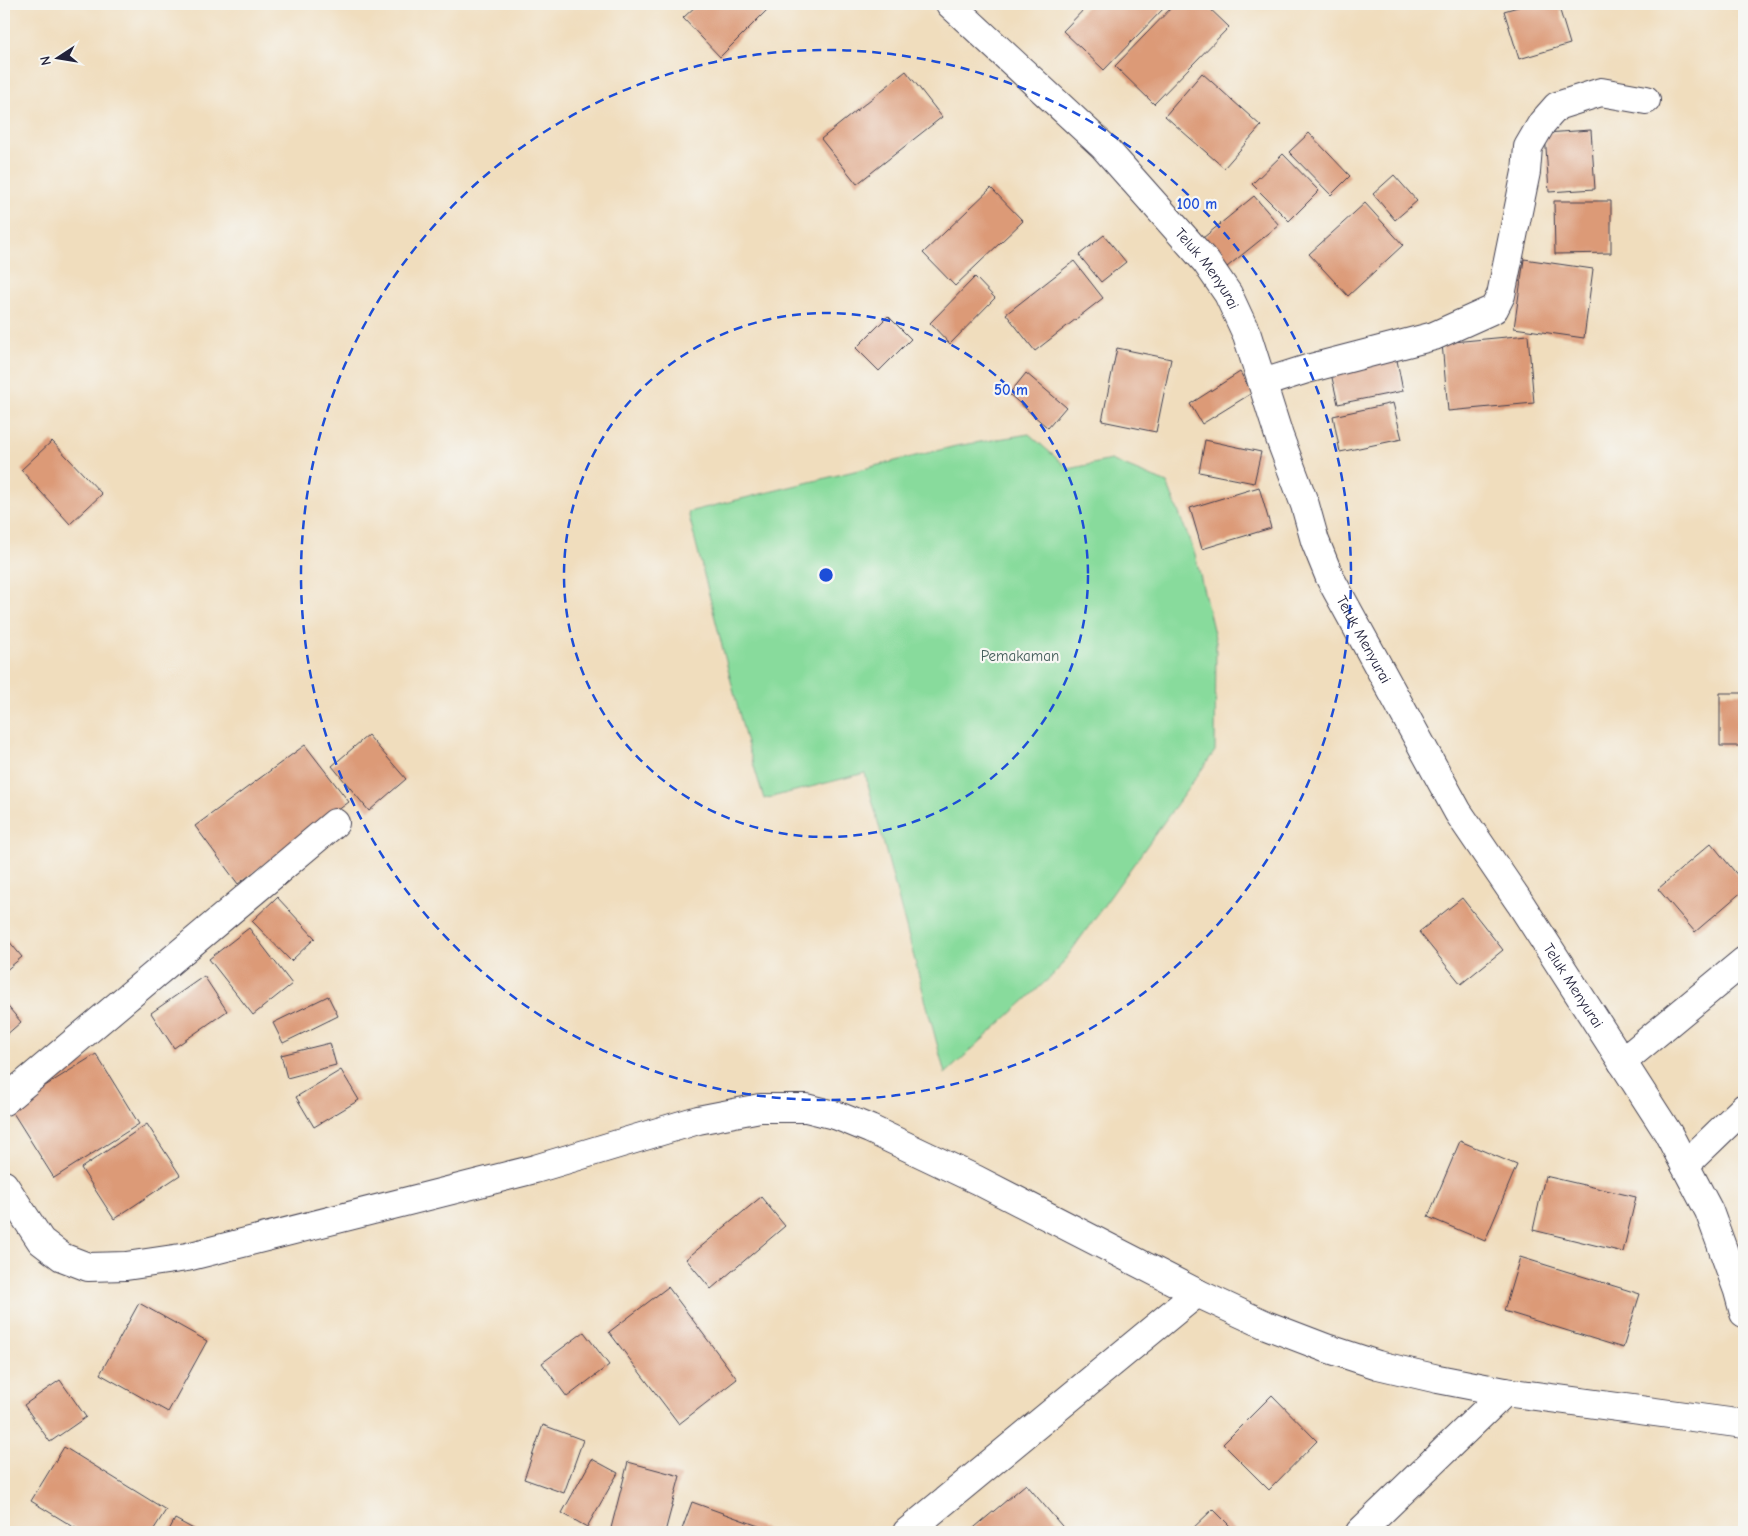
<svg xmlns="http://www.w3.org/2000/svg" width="1748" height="1536" font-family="'Comic Neue',sans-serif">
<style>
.green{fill:#88db9c;stroke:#557e6c}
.building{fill:#dc9a77}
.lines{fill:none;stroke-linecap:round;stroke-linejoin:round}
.street-casing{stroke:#413e4e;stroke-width:30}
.street{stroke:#fff;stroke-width:28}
.ring{fill:none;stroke:#1d4ed8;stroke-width:2.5;stroke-dasharray:9 6}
.labels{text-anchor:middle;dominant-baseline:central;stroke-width:4.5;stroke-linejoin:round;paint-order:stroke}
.street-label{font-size:15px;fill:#22223b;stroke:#f6f6f2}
.park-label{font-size:15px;fill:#415a58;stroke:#f6f6f2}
.centre{fill:#1d4ed8;stroke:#f6f6f2;stroke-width:2.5}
.ring-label{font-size:15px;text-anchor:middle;font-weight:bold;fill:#1d4ed8;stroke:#f6f6f2;stroke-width:4.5;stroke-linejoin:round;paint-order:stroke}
</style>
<rect width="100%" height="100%" fill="#f6f6f2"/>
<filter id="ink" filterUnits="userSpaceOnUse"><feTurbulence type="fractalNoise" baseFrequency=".02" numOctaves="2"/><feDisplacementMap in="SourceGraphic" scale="10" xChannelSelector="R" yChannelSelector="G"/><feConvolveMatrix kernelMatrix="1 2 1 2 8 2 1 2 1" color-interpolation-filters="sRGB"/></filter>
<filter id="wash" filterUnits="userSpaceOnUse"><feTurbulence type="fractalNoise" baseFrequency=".0096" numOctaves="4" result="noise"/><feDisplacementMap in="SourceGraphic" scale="20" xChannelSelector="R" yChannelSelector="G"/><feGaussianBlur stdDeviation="1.12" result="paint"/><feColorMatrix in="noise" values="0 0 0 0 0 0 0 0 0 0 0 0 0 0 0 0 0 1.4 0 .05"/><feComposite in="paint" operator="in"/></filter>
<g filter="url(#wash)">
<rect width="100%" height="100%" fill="#f0ddbd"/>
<path class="green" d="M 1029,434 L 1069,469 L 1111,460 L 1167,483 L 1195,554 L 1216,642 L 1215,751 L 1056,972 L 945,1074 L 865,773 L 764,799 L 746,740 L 688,512 L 956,446 Z"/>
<g id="blocks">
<path class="building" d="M 698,4 L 773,4 L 720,57 L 683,18 Z
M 1089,4 L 1162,4 L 1165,7 L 1104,70 L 1063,31 Z
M 1175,4 L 1205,4 L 1229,27 L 1154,104 L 1115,66 Z
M 1528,4 L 1558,4 L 1570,44 L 1519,59 L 1504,11 Z
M 906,71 L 942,117 L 857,184 L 821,139 Z
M 1202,73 L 1261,126 L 1224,168 L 1165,116 Z
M 1591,130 L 1595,189 L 1549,192 L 1545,133 Z
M 1309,133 L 1350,176 L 1331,195 L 1289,152 Z
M 1283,154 L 1319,191 L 1289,221 L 1252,184 Z
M 1394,175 L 1417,201 L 1395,220 L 1373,194 Z
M 991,188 L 1023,221 L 955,286 L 923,253 Z
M 1254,196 L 1279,225 L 1227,267 L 1203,238 Z
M 1554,201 L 1611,201 L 1611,253 L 1555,254 Z
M 1365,203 L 1403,245 L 1348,296 L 1309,254 Z
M 1104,235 L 1126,262 L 1101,282 L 1079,255 Z
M 1524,259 L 1593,269 L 1584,338 L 1514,328 Z
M 1074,261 L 1103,298 L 1035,351 L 1006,314 Z
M 975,277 L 995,298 L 950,344 L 930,323 Z
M 888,316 L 911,339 L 879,371 L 856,348 Z
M 1528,335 L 1534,403 L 1448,411 L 1442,343 Z
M 1117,348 L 1171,359 L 1156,432 L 1102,421 Z
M 1396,355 L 1403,391 L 1338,404 L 1330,369 Z
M 1240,372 L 1252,393 L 1202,424 L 1190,404 Z
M 1026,373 L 1066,407 L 1048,428 L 1009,394 Z
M 1393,403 L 1402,439 L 1340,452 L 1333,416 Z
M 1205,440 L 1261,452 L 1254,483 L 1199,472 Z
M 52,441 L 102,494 L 70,524 L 21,470 Z
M 1259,487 L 1271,528 L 1202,549 L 1190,508 Z
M 1720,693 L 1744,693 L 1744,746 L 1720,746 Z
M 368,735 L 406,779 L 369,811 L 332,766 Z
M 305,745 L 349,802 L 238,884 L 195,826 Z
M 1711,843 L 1744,883 L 1744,890 L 1695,932 L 1658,889 Z
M 277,897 L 315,938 L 291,961 L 252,921 Z
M 1462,898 L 1503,950 L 1461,984 L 1419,932 Z
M 249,928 L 292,984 L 253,1015 L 209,959 Z
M 4,935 L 22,957 L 4,972 Z
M 204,976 L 227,1011 L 174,1048 L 151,1013 Z
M 328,996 L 338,1016 L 283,1043 L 273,1023 Z
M 4,1002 L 21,1022 L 4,1037 Z
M 330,1043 L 336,1065 L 287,1078 L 281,1055 Z
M 96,1054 L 139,1124 L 54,1178 L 10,1108 Z
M 341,1070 L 359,1100 L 314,1127 L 296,1097 Z
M 147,1124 L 180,1175 L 114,1219 L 81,1168 Z
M 1460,1141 L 1517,1165 L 1485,1241 L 1428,1217 Z
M 1545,1176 L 1636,1197 L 1623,1252 L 1533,1230 Z
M 761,1197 L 785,1226 L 711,1289 L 686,1259 Z
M 1520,1257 L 1640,1294 L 1623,1348 L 1504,1311 Z
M 668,1287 L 737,1379 L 679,1424 L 609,1332 Z
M 139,1303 L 207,1341 L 168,1412 L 100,1374 Z
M 584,1332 L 609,1365 L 567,1397 L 542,1363 Z
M 60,1380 L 86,1417 L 50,1442 L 24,1405 Z
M 1272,1395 L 1317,1441 L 1269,1490 L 1223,1444 Z
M 543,1425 L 583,1440 L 564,1493 L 524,1479 Z
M 64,1447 L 166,1510 L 152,1532 L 82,1532 L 31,1501 Z
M 592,1459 L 618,1473 L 587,1527 L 562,1513 Z
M 628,1462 L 680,1476 L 665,1532 L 610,1532 Z
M 1026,1484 L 1067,1532 L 969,1532 Z
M 692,1502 L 775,1532 L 681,1532 Z
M 1213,1509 L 1236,1532 L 1189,1532 Z
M 175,1519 L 199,1532 L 168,1532 Z"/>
</g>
</g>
<g filter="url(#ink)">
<use href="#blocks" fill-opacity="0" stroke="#413e4e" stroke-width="1"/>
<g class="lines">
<g class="street-casing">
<g id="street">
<path id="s1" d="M 950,4 L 1103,146 L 1206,262 L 1228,294 L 1247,335 L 1279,436 L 1305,505 L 1315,541 L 1330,578 L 1458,812 L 1520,903 L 1668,1133 L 1709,1211 L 1738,1291 L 1744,1313"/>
<path d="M 1263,383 L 1307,369 L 1434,336 L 1494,309 L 1501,295 L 1526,172 L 1528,147 L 1542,123 L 1557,106 L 1601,92 L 1646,100"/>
<path d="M 1622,1062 L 1744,961"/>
<path d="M 4,1101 L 335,823"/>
<path d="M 1685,1165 L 1744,1108"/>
<path d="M 4,1185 L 41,1241 L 62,1257 L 88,1267 L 126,1266 L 187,1257 L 535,1169 L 698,1120 L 760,1108 L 806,1108 L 838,1116 L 870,1129 L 977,1180 L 1197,1293 L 1266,1325 L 1326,1348 L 1378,1365 L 1438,1379 L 1505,1392 L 1744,1424"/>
<path d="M 907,1532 L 1197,1293"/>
<path d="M 1360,1532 L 1505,1392"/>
</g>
</g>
<use href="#street" class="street"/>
</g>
</g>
<g class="ring">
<circle cx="826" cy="575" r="262"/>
<circle cx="826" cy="575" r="525"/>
</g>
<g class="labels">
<g class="street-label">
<text stroke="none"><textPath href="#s1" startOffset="370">Teluk Menyurai</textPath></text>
<text stroke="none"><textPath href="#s1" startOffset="775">Teluk Menyurai</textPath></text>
<text stroke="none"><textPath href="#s1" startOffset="1180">Teluk Menyurai</textPath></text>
</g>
<g class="park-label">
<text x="1020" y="656">Pemakaman</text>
</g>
</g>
<circle cx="826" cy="575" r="8" class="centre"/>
<g class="ring-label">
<text x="1197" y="209">100 m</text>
<text x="1011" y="395">50 m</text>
</g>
<rect width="1748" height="1536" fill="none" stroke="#f6f6f2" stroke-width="20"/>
<g transform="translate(58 58) rotate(258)" stroke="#f6f6f2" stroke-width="4" paint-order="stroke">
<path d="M0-4L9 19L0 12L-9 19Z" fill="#22223b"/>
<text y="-8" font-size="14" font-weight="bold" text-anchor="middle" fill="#22223b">N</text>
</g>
</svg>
